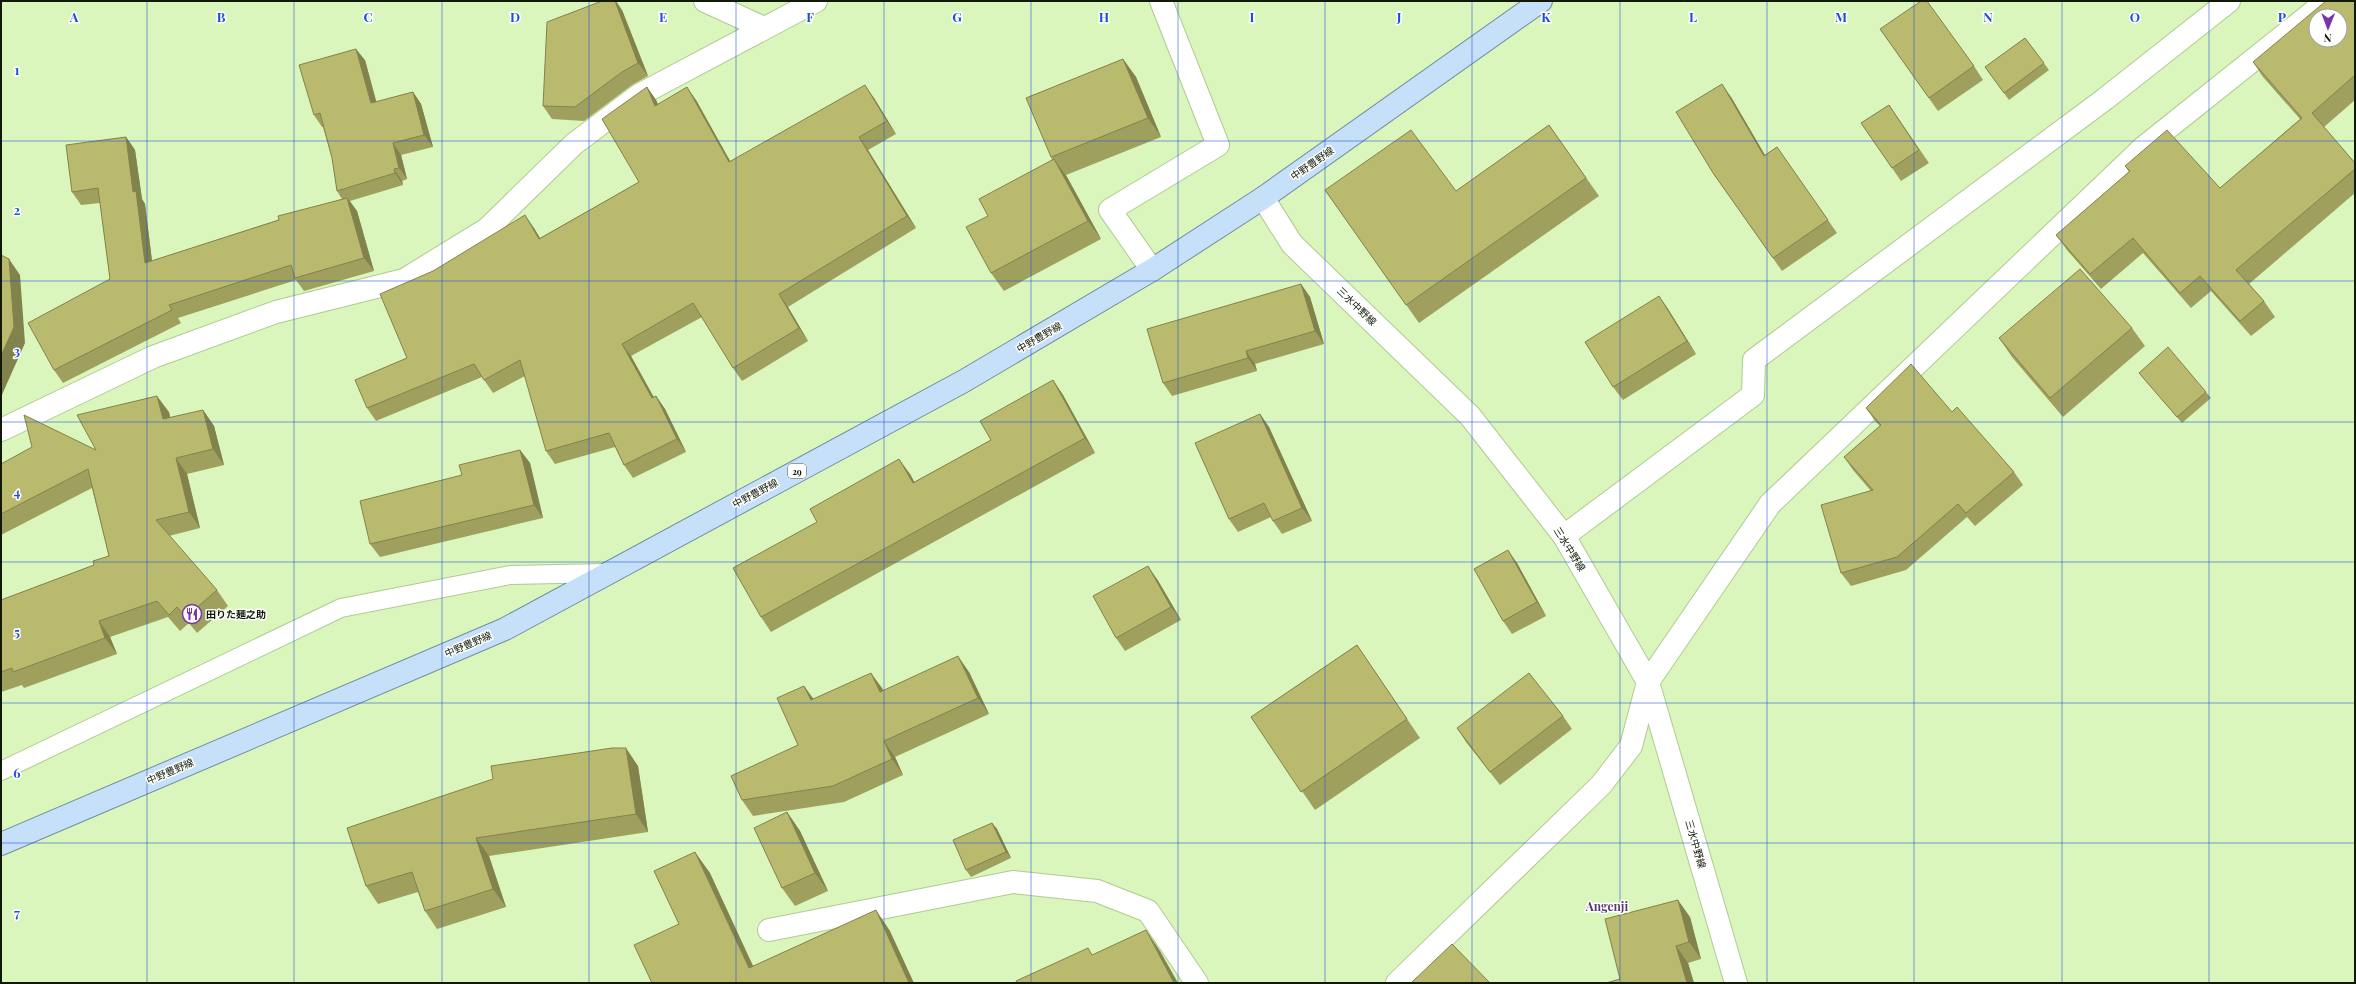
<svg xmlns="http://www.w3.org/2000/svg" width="2356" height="984" font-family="'Playfair Display','Noto Sans JP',serif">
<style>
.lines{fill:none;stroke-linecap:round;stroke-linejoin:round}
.lane-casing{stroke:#afcb92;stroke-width:20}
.street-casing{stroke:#afcb92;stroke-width:24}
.secondary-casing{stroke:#afcb92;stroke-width:24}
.primary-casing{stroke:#6e8da1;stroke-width:24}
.lane{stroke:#fff;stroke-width:18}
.street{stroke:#fff;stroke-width:22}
.secondary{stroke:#fff;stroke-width:22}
.primary{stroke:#c7e0f9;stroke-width:22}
.wall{fill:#9fa05e}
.shaded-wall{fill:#82824c}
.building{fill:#b9ba6d;stroke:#82824c;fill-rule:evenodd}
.grid{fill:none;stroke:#1d4ed8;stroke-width:1;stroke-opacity:0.55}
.labels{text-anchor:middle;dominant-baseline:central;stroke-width:3;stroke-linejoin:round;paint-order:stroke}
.shield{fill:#fff;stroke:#585e50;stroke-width:1}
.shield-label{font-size:9px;font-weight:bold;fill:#101905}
.street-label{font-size:10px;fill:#101905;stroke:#fff}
.poi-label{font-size:10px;font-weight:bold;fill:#101905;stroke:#fff;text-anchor:start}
.quarter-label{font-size:12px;font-weight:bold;fill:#5a3973;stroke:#fff}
.grid-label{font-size:13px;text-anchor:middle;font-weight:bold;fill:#1d4ed8;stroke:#fff;stroke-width:3;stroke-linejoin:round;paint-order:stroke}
</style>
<rect width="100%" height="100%" fill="#daf6bc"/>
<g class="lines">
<g class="lane-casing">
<path id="lane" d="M 1,771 L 341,608 L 510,575 L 608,573"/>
</g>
<g class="street-casing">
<path id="street" d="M 705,1 L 764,28
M 1152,270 L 1110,210 L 1218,145 L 1161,1
M 1,430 L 153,357 L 276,312 L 404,280 L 487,229 L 574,144 L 639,95 L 816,1
M 1564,536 L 1753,395 L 1754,360 L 2105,99 L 2229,1
M 769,930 L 1013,882 L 1097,891 L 1148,911 L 1197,983
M 1397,983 L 1601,785 L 1631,746 L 1648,682 L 1770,504 L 2144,147 L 2327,1"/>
</g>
<g class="secondary-casing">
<path id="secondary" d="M 1263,198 L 1292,244 L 1470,416 L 1564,536 L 1648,682 L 1736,983"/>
</g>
<g class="primary-casing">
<path id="primary" d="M 1,844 L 505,629 L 964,381 L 1152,270 L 1263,198 L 1541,1"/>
</g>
<use href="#lane" class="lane"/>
<use href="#street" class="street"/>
<use href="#secondary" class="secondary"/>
<use href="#primary" class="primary"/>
</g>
<path class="wall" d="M 2355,1 L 2355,100 L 2324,127 L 2355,163 L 2355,193 L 2249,284 L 2264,301 L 2275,317 L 2251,336 L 2211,291 L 2191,308 L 2143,253 L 2101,289 L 2067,250 L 2056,235 L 2129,172 L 2125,166 L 2220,188 L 2300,119 L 2263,77 L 2253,62 Z
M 622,10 L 648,76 L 632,85 L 584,121 L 552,119 L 543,106 Z
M 1880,29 L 1974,66 L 1983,80 L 1938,111 Z
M 2025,38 L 2049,70 L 2009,100 L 1985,67 Z
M 1123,59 L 1136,77 L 1161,137 L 1066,175 L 1101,239 L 1004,291 L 991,273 L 988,216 L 1052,160 L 1051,157 Z
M 365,60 L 376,102 L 413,92 L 421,104 L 433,147 L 401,155 L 407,179 L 402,181 L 403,185 L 350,201 L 357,211 L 374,271 L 304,291 L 296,280 L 178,318 L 181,323 L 63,383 L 54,370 L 110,279 L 100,203 L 81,205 L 72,192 L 126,137 L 135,150 L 142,199 L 145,204 L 152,261 L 342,199 L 337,191 L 332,158 L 323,127 L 322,127 L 314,115 Z
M 647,87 L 656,100 L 658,104 L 696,100 L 730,162 L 874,98 L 896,134 L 868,150 L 916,228 L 788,307 L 808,341 L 742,381 L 733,368 L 702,317 L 631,356 L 653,397 L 656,396 L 665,409 L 686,452 L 633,478 L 624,465 L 615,447 L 555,464 L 546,451 L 525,376 L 493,393 L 482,377 L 376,421 L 367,408 L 407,358 L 534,228 L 540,238 L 639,182 Z
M 1731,97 L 1765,155 L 1777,147 L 1837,233 L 1782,271 L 1713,173 Z
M 1889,105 L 1929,163 L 1901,181 L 1861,123 Z
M 1549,125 L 1599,196 L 1419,323 L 1325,190 L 1456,191 Z
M 1301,284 L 1310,297 L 1324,344 L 1255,364 L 1257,371 L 1172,396 L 1163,383 Z
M 1659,296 L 1668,309 L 1696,354 L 1623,400 L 1613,387 Z
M 2132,328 L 2145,346 L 2063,417 L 2012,357 L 1999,338 Z
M 2139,373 L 2206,392 L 2211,398 L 2182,423 L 2144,379 Z
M 1053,380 L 1063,395 L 1095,453 L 771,632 L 761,617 L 910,474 L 914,482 L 991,440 Z
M 1866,408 L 1952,412 L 2014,472 L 2023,485 L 1975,526 L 1967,517 L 1906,570 L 1851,586 L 1841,573 L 1871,491 L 1853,470 L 1844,457 L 1880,426 L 1875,421 Z
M 203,410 L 214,426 L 224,465 L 187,474 L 200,528 L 169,536 L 217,590 L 228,606 L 197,633 L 189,623 L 180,631 L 168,617 L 110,637 L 117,654 L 24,688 L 22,685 L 1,692 L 1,600 L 94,565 L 109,556 L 92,488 L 1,535 L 1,464 L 96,450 L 169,412 L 170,418 Z
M 1260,414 L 1269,427 L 1312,521 L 1282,534 L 1273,521 L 1271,517 L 1238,532 L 1229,519 Z
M 520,450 L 530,463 L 543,518 L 380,557 L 370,544 L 462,475 Z
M 1517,563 L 1546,616 L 1512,634 L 1503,621 Z
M 1157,579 L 1181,620 L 1125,651 L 1116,638 Z
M 1357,645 L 1420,738 L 1315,810 L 1251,717 Z
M 969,672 L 989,714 L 895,757 L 903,775 L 844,802 L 753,816 L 742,800 L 798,745 L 804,686 L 813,699 L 882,688 L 883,691 Z
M 1563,716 L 1572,729 L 1500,785 L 1466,742 L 1457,728 Z
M 638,766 L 648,832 L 489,856 L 506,907 L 437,929 L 425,911 L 418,892 L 378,904 L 366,886 Z
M 787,812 L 800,831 L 828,891 L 795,906 L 782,888 Z
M 992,823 L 997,829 L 1011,858 L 971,877 L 966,870 Z
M 1690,917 L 1701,959 L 1688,963 L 1694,983 L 1606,983 L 1620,979 Z"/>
<path class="shaded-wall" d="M 615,1 L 616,1 L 622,10 L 648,76 L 638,63 Z
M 356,49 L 365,60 L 380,115 L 371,103 Z
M 1123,59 L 1136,77 L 1161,137 L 1148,118 Z
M 1722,84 L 1731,97 L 1773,169 L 1764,156 Z
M 865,85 L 874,98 L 896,134 L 887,121 Z
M 647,87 L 656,100 L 664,119 L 655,106 Z
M 687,87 L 696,100 L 738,175 L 729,162 Z
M 413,92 L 421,104 L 433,147 L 424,135 Z
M 126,137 L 135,150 L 142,199 L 145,204 L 154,277 L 145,263 L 133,192 Z
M 859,137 L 868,150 L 916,228 L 907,216 Z
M 393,143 L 401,155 L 407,179 L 399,168 Z
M 1054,159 L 1067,177 L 1101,239 L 1088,221 Z
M 394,169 L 402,181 L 403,185 L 395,173 Z
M 347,198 L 357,211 L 374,271 L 364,258 Z
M 525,215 L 534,228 L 548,252 L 539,239 Z
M 9,259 L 20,275 L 25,343 L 1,397 L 1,356 Z
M 1301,284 L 1310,297 L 1324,344 L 1315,331 Z
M 779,294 L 788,307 L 808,341 L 799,328 Z
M 1659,296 L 1668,309 L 1696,354 L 1687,341 Z
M 622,344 L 631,356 L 661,410 L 652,398 Z
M 1246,351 L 1255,364 L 1257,371 L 1248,358 Z
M 1053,380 L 1063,395 L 1095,453 L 1085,438 Z
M 157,396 L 169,412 L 174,435 L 163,419 Z
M 656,396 L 665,409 L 686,452 L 677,439 Z
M 203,410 L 214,426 L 224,465 L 213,449 Z
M 1260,414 L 1269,427 L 1312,521 L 1302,508 Z
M 520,450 L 530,463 L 543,518 L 534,505 Z
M 176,458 L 187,474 L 200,528 L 189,512 Z
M 899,459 L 910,474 L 923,498 L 913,483 Z
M 1508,550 L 1517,563 L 1546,616 L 1537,602 Z
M 1148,566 L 1157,579 L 1181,620 L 1171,607 Z
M 99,621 L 110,637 L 117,654 L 105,638 Z
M 958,656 L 969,672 L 989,714 L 978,698 Z
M 871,673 L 882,688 L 891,708 L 880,692 Z
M 804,686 L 815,701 L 811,700 Z
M 884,741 L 895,757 L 903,775 L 892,759 Z
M 626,748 L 638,766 L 648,832 L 636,814 Z
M 787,812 L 800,831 L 828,891 L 815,873 Z
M 992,823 L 997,829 L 1011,858 L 1006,852 Z
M 476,838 L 489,856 L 506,907 L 493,889 Z
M 695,852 L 710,873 L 761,983 L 749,968 Z
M 1678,900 L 1690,917 L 1701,959 L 1689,942 Z
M 876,910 L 890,931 L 914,983 L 909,983 Z
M 1146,930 L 1160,951 L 1178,983 L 1174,983 Z
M 1676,946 L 1688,963 L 1694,983 L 1687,983 Z"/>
<path class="building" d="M 602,1 L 615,1 L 638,63 L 622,72 L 575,107 L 543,106 L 547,22 Z
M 1921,1 L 1927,1 L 1974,66 L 1929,98 L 1880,29 Z
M 2326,1 L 2355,1 L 2355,75 L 2312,113 L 2355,163 L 2355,169 L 2236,270 L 2264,301 L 2240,321 L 2200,276 L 2180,293 L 2133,238 L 2090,274 L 2056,235 L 2130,171 L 2125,166 L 2167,130 L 2220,188 L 2302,118 L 2253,62 ZM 2316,16 L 2340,16 L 2340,40 L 2316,40 Z
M 2025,38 L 2044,63 L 2004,93 L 1985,67 Z
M 356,49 L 371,103 L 413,92 L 424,135 L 393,143 L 399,168 L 394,169 L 395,173 L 337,191 L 332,158 L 320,113 L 314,115 L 299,65 Z
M 1123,59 L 1148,118 L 1051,157 L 1026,98 Z
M 1722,84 L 1764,156 L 1777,147 L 1828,220 L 1773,258 L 1713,173 L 1676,112 Z
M 865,85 L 887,121 L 859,137 L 907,216 L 779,294 L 799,328 L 733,368 L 693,303 L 622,344 L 652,398 L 656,396 L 677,439 L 624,465 L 609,433 L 546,451 L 520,360 L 484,380 L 474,364 L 367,408 L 355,380 L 407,358 L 380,294 L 433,271 L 525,215 L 539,239 L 639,182 L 602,119 L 647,87 L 655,106 L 687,87 L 729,162 Z
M 1889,105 L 1919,150 L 1892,168 L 1861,123 Z
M 1549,125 L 1586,178 L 1406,305 L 1325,190 L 1411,130 L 1456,191 Z
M 126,137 L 133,192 L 136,191 L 145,263 L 279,220 L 278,216 L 347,198 L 364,258 L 295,278 L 291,265 L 169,305 L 172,310 L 54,370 L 28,323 L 110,279 L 98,188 L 72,192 L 66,145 Z
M 1054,159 L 1088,221 L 991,273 L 966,227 L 988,216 L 979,199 Z
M 1,255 L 9,259 L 14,327 L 1,356 Z
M 2080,269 L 2132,328 L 2050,398 L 1999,338 Z
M 1301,284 L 1315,331 L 1246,351 L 1248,358 L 1163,383 L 1147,329 Z
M 1659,296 L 1687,341 L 1613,387 L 1585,342 Z
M 2168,347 L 2206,392 L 2177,417 L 2139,373 Z
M 1911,364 L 1952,412 L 1957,407 L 2014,472 L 1966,513 L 1958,504 L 1897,557 L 1841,573 L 1821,505 L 1873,490 L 1844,457 L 1881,425 L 1866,408 Z
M 1053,380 L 1085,438 L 761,617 L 733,568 L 817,522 L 810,509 L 899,459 L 913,483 L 991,440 L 980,421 Z
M 157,396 L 163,419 L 203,410 L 213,449 L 176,458 L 189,512 L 156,520 L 217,590 L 186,617 L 177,607 L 169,615 L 157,601 L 99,621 L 105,638 L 13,672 L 12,668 L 1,672 L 1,600 L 94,565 L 93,561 L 109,556 L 88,469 L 1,514 L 1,464 L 32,447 L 24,415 L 96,450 L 77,415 Z
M 1260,414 L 1302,508 L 1273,521 L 1264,503 L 1229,519 L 1195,443 Z
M 520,450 L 534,505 L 370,544 L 360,501 L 462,475 L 459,465 Z
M 1508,550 L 1537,602 L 1503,621 L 1474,569 Z
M 1148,566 L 1171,607 L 1116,638 L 1093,596 Z
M 1357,645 L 1407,719 L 1301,792 L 1251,717 Z
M 958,656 L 978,698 L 884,741 L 892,759 L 833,786 L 742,800 L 731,776 L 798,745 L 777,698 L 804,686 L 811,700 L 871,673 L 880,692 Z
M 1529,673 L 1563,716 L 1490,772 L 1457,728 Z
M 612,748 L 626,748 L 636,814 L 476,838 L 493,889 L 425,911 L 412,872 L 366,886 L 347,828 L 493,779 L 491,766 Z
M 787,812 L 815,873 L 782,888 L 754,828 Z
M 992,823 L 1006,852 L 966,870 L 953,840 Z
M 695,852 L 749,968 L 876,910 L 909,983 L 652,983 L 634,945 L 679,924 L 654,871 Z
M 1678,900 L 1689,942 L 1676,946 L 1687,983 L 1606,983 L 1620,979 L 1605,919 Z
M 1146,930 L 1174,983 L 1017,983 L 1016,981 L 1088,948 L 1092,955 Z
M 1452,944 L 1490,983 L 1411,983 Z"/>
<path class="grid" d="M 147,1 L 147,983M 294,1 L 294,983M 442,1 L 442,983M 589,1 L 589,983M 736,1 L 736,983M 884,1 L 884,983M 1031,1 L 1031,983M 1178,1 L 1178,983M 1325,1 L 1325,983M 1472,1 L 1472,983M 1620,1 L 1620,983M 1767,1 L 1767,983M 1914,1 L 1914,983M 2062,1 L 2062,983M 2209,1 L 2209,983M 1,141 L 2355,141M 1,281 L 2355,281M 1,422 L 2355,422M 1,562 L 2355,562M 1,703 L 2355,703M 1,843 L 2355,843"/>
<defs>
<g id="restaurant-ring" transform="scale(1)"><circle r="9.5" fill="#fff" stroke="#7a34a7" stroke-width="1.5"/><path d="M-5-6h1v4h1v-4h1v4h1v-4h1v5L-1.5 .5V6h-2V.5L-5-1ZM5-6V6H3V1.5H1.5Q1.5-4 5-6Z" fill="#7a34a7"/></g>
</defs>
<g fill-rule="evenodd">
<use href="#restaurant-ring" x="192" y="614"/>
</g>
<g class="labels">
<rect class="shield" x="788" y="464" width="18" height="14" rx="3"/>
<g class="shield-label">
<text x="797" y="471">29</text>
</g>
<g class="street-label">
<text transform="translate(1312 163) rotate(-35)">中野豊野線</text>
<text transform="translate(1357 306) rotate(44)">三水中野線</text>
<text transform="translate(1039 337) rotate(-30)">中野豊野線</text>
<text transform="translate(755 493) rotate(-28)">中野豊野線</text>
<text transform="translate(1570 549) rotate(58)">三水中野線</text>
<text transform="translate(468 644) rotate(-23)">中野豊野線</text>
<text transform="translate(170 771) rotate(-23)">中野豊野線</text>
<text transform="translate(1696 844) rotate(74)">三水中野線</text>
</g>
<g class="poi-label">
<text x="206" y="614">田りた麺之助</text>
</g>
<g class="quarter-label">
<text x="1607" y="906">Angenji</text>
</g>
</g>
<g class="grid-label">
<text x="74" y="22">A</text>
<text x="221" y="22">B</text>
<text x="368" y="22">C</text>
<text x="515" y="22">D</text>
<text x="663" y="22">E</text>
<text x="810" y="22">F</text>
<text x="957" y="22">G</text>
<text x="1104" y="22">H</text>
<text x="1252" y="22">I</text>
<text x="1399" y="22">J</text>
<text x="1546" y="22">K</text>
<text x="1693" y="22">L</text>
<text x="1841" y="22">M</text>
<text x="1988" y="22">N</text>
<text x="2135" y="22">O</text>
<text x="2282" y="22">P</text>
<text x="17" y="75">1</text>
<text x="17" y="215">2</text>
<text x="17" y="356">3</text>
<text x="17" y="497">4</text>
<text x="17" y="637">5</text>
<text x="17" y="778">6</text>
<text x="17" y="918">7</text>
</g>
<rect width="2356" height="984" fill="none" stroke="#101905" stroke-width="4"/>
<g transform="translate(2328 28) rotate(181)"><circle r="19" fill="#ffffff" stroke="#9fa39b"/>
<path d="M0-3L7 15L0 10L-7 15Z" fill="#7a34a7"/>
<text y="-6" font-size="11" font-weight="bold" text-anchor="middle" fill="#101905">N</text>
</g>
</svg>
